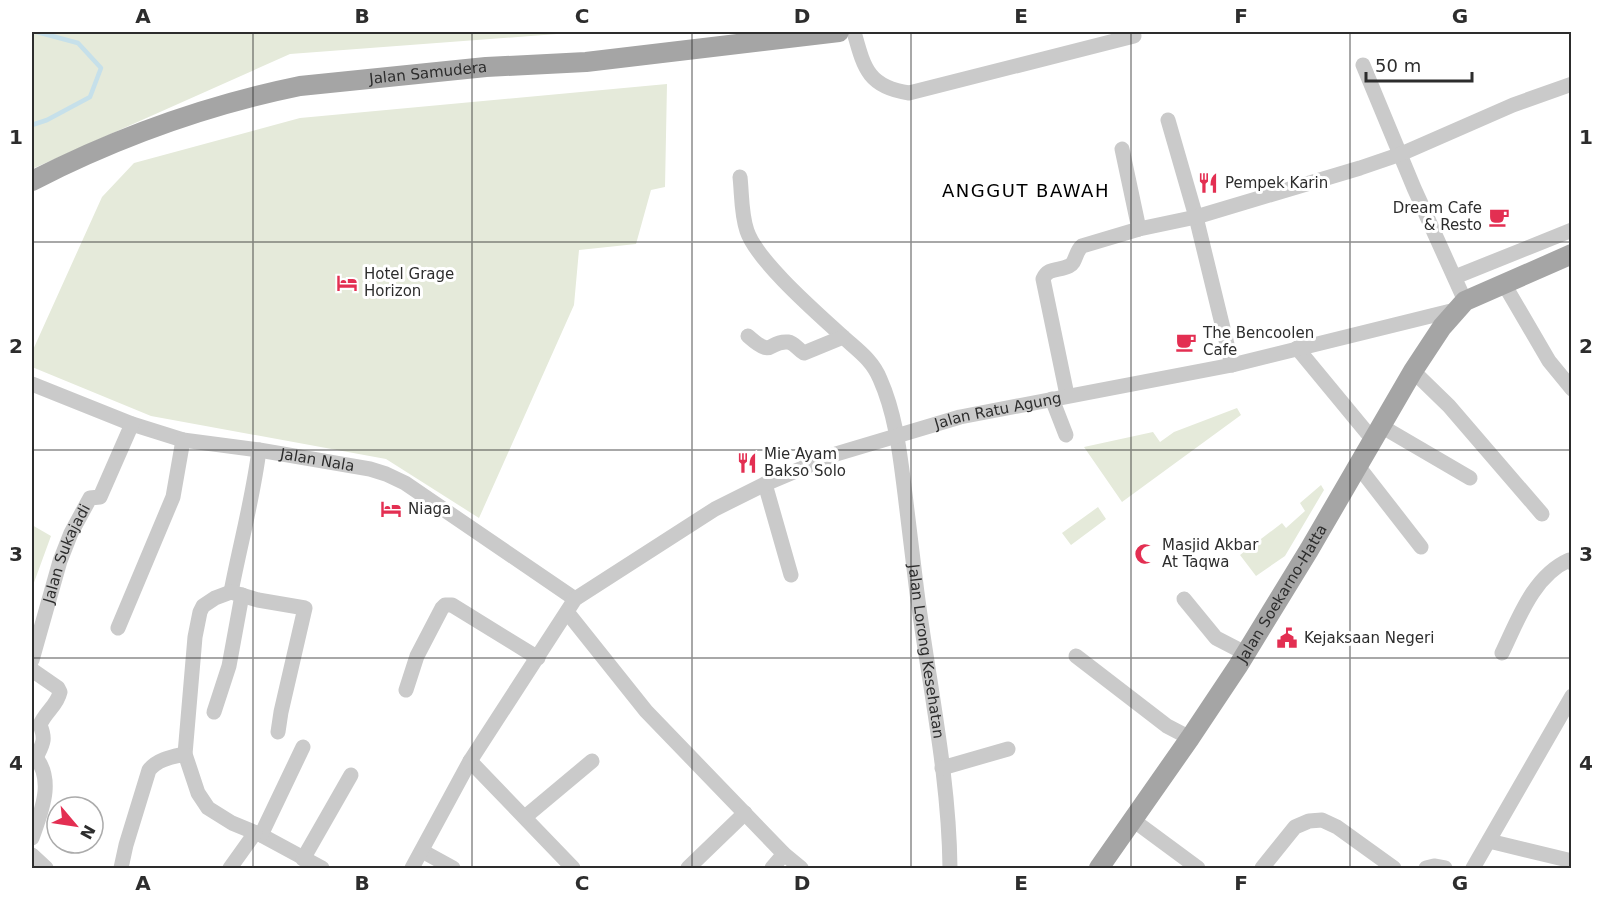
<svg xmlns="http://www.w3.org/2000/svg" width="1603" height="900" font-family="'DejaVu Sans',sans-serif">
<style>
.green{fill:#e5eada}
.lines{fill:none;stroke-linecap:round;stroke-linejoin:round}
.stream{stroke:#c6e0ea;stroke-width:4.5}
.minor{stroke:#cacaca;stroke-width:15}
.major{stroke:#a5a5a5;stroke-width:20}
.grid{fill:none;stroke:#2d2d2d;stroke-width:1.5;stroke-opacity:0.55}
.labels{text-anchor:middle;dominant-baseline:central;stroke-width:6;stroke-linejoin:round;paint-order:stroke}
.street-label{font-size:15px;fill:#2d2d2d;stroke:#fff}
.poi-label{font-size:15px;fill:#2d2d2d;stroke:#fff;text-anchor:start}
.quarter-label{font-size:18px;letter-spacing:1.5px;fill:#000;stroke:#fff}
.neatline{fill:none;stroke:#2d2d2d;stroke-width:2}
.grid-label{font-size:20px;text-anchor:middle;font-weight:bold;fill:#2d2d2d}
</style>
<rect width="100%" height="100%" fill="#fff"/>
<path class="green" d="M 32,32 L 583,32 L 290,54 L 32,169 Z
M 667,84 L 665,187 L 651,190 L 636,244 L 579,250 L 574,305 L 479,518 L 386,459 L 151,416 L 32,367 L 32,352 L 102,197 L 134,163 L 300,118 Z
M 1237,408 L 1241,415 L 1122,502 L 1084,447 L 1153,432 L 1160,442 L 1174,432 Z
M 1321,485 L 1324,490 L 1285,556 L 1256,576 L 1240,555 L 1282,523 L 1286,528 L 1305,511 L 1300,503 Z
M 1098,507 L 1106,519 L 1071,545 L 1062,533 Z
M 32,525 L 51,536 L 32,588 Z"/>
<g class="lines">
<path class="stream" d="M 32,125 L 47,120 L 90,97 L 101,68 L 78,43 L 37,32"/>
<g class="minor">
<path d="M 854,32 C 864,68 868,87 909,93 L 1134,36"/>
<path d="M 1363,65 L 1414,188 L 1465,301"/>
<path d="M 1168,120 L 1196,217 L 1232,365"/>
<path d="M 1122,149 L 1139,229"/>
<path id="s1" d="M 740,177 C 742,195 741,214 747,231 C 757,261 817,313 841,335 C 856,349 872,359 880,379 C 896,415 900,455 905,494 C 909,527 913,560 917,593 C 929,685 949,776 950,868"/>
<path d="M 1455,277 L 1572,230"/>
<path d="M 1504,284 L 1549,361 L 1572,389"/>
<path d="M 748,336 C 775,360 767,340 788,342 C 795,343 798,350 804,353 L 843,337"/>
<path d="M 1297,348 L 1373,440"/>
<path d="M 1413,371 L 1449,406 L 1542,514"/>
<path id="s2" d="M 32,384 L 132,424 L 183,440 L 259,450 L 370,469 L 386,474 L 405,483 L 575,599"/>
<path d="M 1067,395 L 1043,279 C 1048,267 1059,271 1069,266 C 1076,263 1075,252 1082,246 L 1139,229 L 1196,217 L 1360,168 L 1401,154 L 1513,105 L 1572,84"/>
<path d="M 1052,399 L 1066,435"/>
<path d="M 1381,426 L 1470,478"/>
<path d="M 1358,466 L 1421,547"/>
<path d="M 765,484 L 791,575"/>
<path d="M 231,592 C 240,545 253,498 259,450"/>
<path d="M 1184,599 L 1216,638 L 1245,653"/>
<path d="M 567,612 L 646,711 L 784,854 L 801,868"/>
<path d="M 118,628 L 173,497 L 183,440"/>
<path d="M 1502,653 C 1518,620 1533,576 1569,560 L 1572,563"/>
<path d="M 1076,656 L 1167,726 L 1190,738"/>
<path id="s3" d="M 32,660 L 60,561 L 71,533 L 90,498 L 100,497 L 132,424"/>
<path d="M 32,670 L 58,688 L 60,692 C 57,706 45,712 40,725 C 46,740 43,743 36,758"/>
<path d="M 406,690 L 417,656 L 442,608 L 445,605 L 452,605 L 538,658"/>
<path d="M 214,712 L 229,666 L 242,595"/>
<path d="M 278,732 L 281,712 L 305,608 L 258,600 L 231,592 L 215,598 L 203,606 L 200,612 L 195,637 L 185,754 L 198,793 L 208,808 L 232,823 L 261,835 L 322,868"/>
<path d="M 32,753 C 56,777 42,810 32,838"/>
<path d="M 470,761 L 573,868"/>
<path d="M 942,768 L 1008,749"/>
<path d="M 525,817 L 592,761"/>
<path d="M 1133,820 L 1198,868"/>
<path d="M 261,835 L 303,747"/>
<path d="M 1489,841 L 1572,861"/>
<path d="M 422,851 L 453,868"/>
<path d="M 32,855 L 46,868"/>
<path d="M 303,859 L 351,775"/>
<path d="M 121,868 L 126,845 L 149,770 C 158,759 172,757 185,754"/>
<path d="M 230,868 L 255,833"/>
<path id="s4" d="M 412,868 L 470,761 L 575,599 L 715,509 L 765,484 L 836,454 L 960,417 L 1232,365 L 1455,310"/>
<path d="M 688,868 L 745,813"/>
<path d="M 772,868 L 784,854"/>
<path d="M 1262,868 L 1295,827 L 1309,821 L 1322,820 L 1337,827 L 1394,868"/>
<path d="M 1426,868 L 1434,866 L 1445,868"/>
<path d="M 1473,868 L 1572,696"/>
</g>
<g class="major">
<path id="s5" d="M 32,181 C 116,138 207,105 300,86 L 486,67 L 586,62 L 839,32"/>
<path id="s6" d="M 1099,868 L 1190,738 L 1238,666 L 1309,550 L 1413,371 L 1442,327 L 1465,301 L 1572,254"/>
</g>
</g>
<path class="grid" d="M 253,32 L 253,868M 472,32 L 472,868M 692,32 L 692,868M 911,32 L 911,868M 1131,32 L 1131,868M 1350,32 L 1350,868M 32,242 L 1572,242M 32,450 L 1572,450M 32,658 L 1572,658"/>
<defs>
<g id="restaurant-bare" transform="scale(1.62)"><path d="M-5-6h1v4h1v-4h1v4h1v-4h1v5L-1.5 .5V6h-2V.5L-5-1ZM5-6V6H3V1.5H1.5Q1.5-4 5-6Z" fill="#e32f52" stroke="#fff" stroke-width="2.5" paint-order="stroke"/></g>
<g id="cafe-bare" transform="scale(1.62)"><path d="M-5.5-4.5H6V0H3Q3 3.5 0 3.5H-2.5Q-5.5 3.5-5.5 0ZM3-3.2v2h1.7v-2ZM-6 4.5H4V6H-6Z" fill="#e32f52" stroke="#fff" stroke-width="2.5" paint-order="stroke"/></g>
<g id="hotel-bare" transform="scale(1.62)"><path d="M-6-4.5h1.5V1H6V5H4.5V3h-9V5H-6ZM-4 0a1.8 1.8 0 1 1 3.6 0ZM.5 0V-2.5h3Q6-2.5 6 0Z" fill="#e32f52" stroke="#fff" stroke-width="2.5" paint-order="stroke"/></g>
<g id="mosque-bare" transform="scale(1.62)"><path d="M3.5-4.9A6 6 0 1 0 3.5 4.9A5 5 0 1 1 3.5-4.9Z" fill="#e32f52" stroke="#fff" stroke-width="2.5" paint-order="stroke"/></g>
<g id="civic-bare" transform="scale(1.62)"><path d="M-.6-6.5H3V-4.5H.6V-3L4-1V1h2V6H-6V1h2V-1L-.6-3ZM-1.2 2.5V6h2.4V2.5Z" fill="#e32f52" stroke="#fff" stroke-width="2.5" paint-order="stroke"/></g>
</defs>
<g fill-rule="evenodd">
<use href="#restaurant-bare" x="1208" y="183"/>
<use href="#cafe-bare" x="1499" y="217"/>
<use href="#hotel-bare" x="347" y="283"/>
<use href="#cafe-bare" x="1186" y="342"/>
<use href="#restaurant-bare" x="747" y="463"/>
<use href="#hotel-bare" x="391" y="509"/>
<use href="#mosque-bare" x="1145" y="554"/>
<use href="#civic-bare" x="1287" y="638"/>
</g>
<g class="labels">
<g class="street-label">
<text stroke="none"><textPath href="#s5" startOffset="414">Jalan Samudera</textPath></text>
<text stroke="none"><textPath href="#s4" startOffset="782">Jalan Ratu Agung</textPath></text>
<text stroke="none"><textPath href="#s2" startOffset="297">Jalan Nala</textPath></text>
<text stroke="none"><textPath href="#s3" startOffset="112">Jalan Sukajadi</textPath></text>
<text stroke="none"><textPath href="#s6" startOffset="330">Jalan Soekarno-Hatta</textPath></text>
<text stroke="none"><textPath href="#s1" startOffset="532">Jalan Lorong Kesehatan</textPath></text>
</g>
<g class="poi-label">
<text x="1225" y="183">Pempek Karin</text>
<text x="1482" y="208" text-anchor="end">Dream Cafe<tspan x="1482" dy="17">&amp; Resto</tspan></text>
<text x="364" y="274">Hotel Grage<tspan x="364" dy="17">Horizon</tspan></text>
<text x="1203" y="333">The Bencoolen<tspan x="1203" dy="17">Cafe</tspan></text>
<text x="764" y="454">Mie Ayam<tspan x="764" dy="17">Bakso Solo</tspan></text>
<text x="408" y="509">Niaga</text>
<text x="1162" y="545">Masjid Akbar<tspan x="1162" dy="17">At Taqwa</tspan></text>
<text x="1304" y="638">Kejaksaan Negeri</text>
</g>
<g class="quarter-label">
<text x="1026" y="190">ANGGUT BAWAH</text>
</g>
</g>
<rect width="1603" height="900" fill="none" stroke="#ffffff" stroke-width="66"/>
<g transform="translate(75 825) rotate(119)"><circle r="28" fill="#ffffff" stroke="#ababab" stroke-width="1.5"/>
<path d="M0-4.5L10 22L0 15L-10 22Z" fill="#e32f52"/>
<text y="-9" font-size="16" font-weight="bold" text-anchor="middle" fill="#2d2d2d">N</text>
</g>
<path d="M1366 72v9h106v-9" fill="none" stroke="#2d2d2d" stroke-width="3"/>
<text x="1375" y="72" font-size="18" fill="#2d2d2d" stroke="#ffffff" stroke-width="4.5" paint-order="stroke">50 m</text>
<rect x="33" y="33" width="1537" height="834" class="neatline"/>
<g class="grid-label">
<text x="143" y="23">A</text>
<text x="362" y="23">B</text>
<text x="582" y="23">C</text>
<text x="802" y="23">D</text>
<text x="1021" y="23">E</text>
<text x="1241" y="23">F</text>
<text x="1460" y="23">G</text>
<text x="16" y="144">1</text>
<text x="1586" y="144">1</text>
<text x="16" y="353">2</text>
<text x="1586" y="353">2</text>
<text x="16" y="561">3</text>
<text x="1586" y="561">3</text>
<text x="16" y="770">4</text>
<text x="1586" y="770">4</text>
<text x="143" y="890">A</text>
<text x="362" y="890">B</text>
<text x="582" y="890">C</text>
<text x="802" y="890">D</text>
<text x="1021" y="890">E</text>
<text x="1241" y="890">F</text>
<text x="1460" y="890">G</text>
</g>
</svg>
